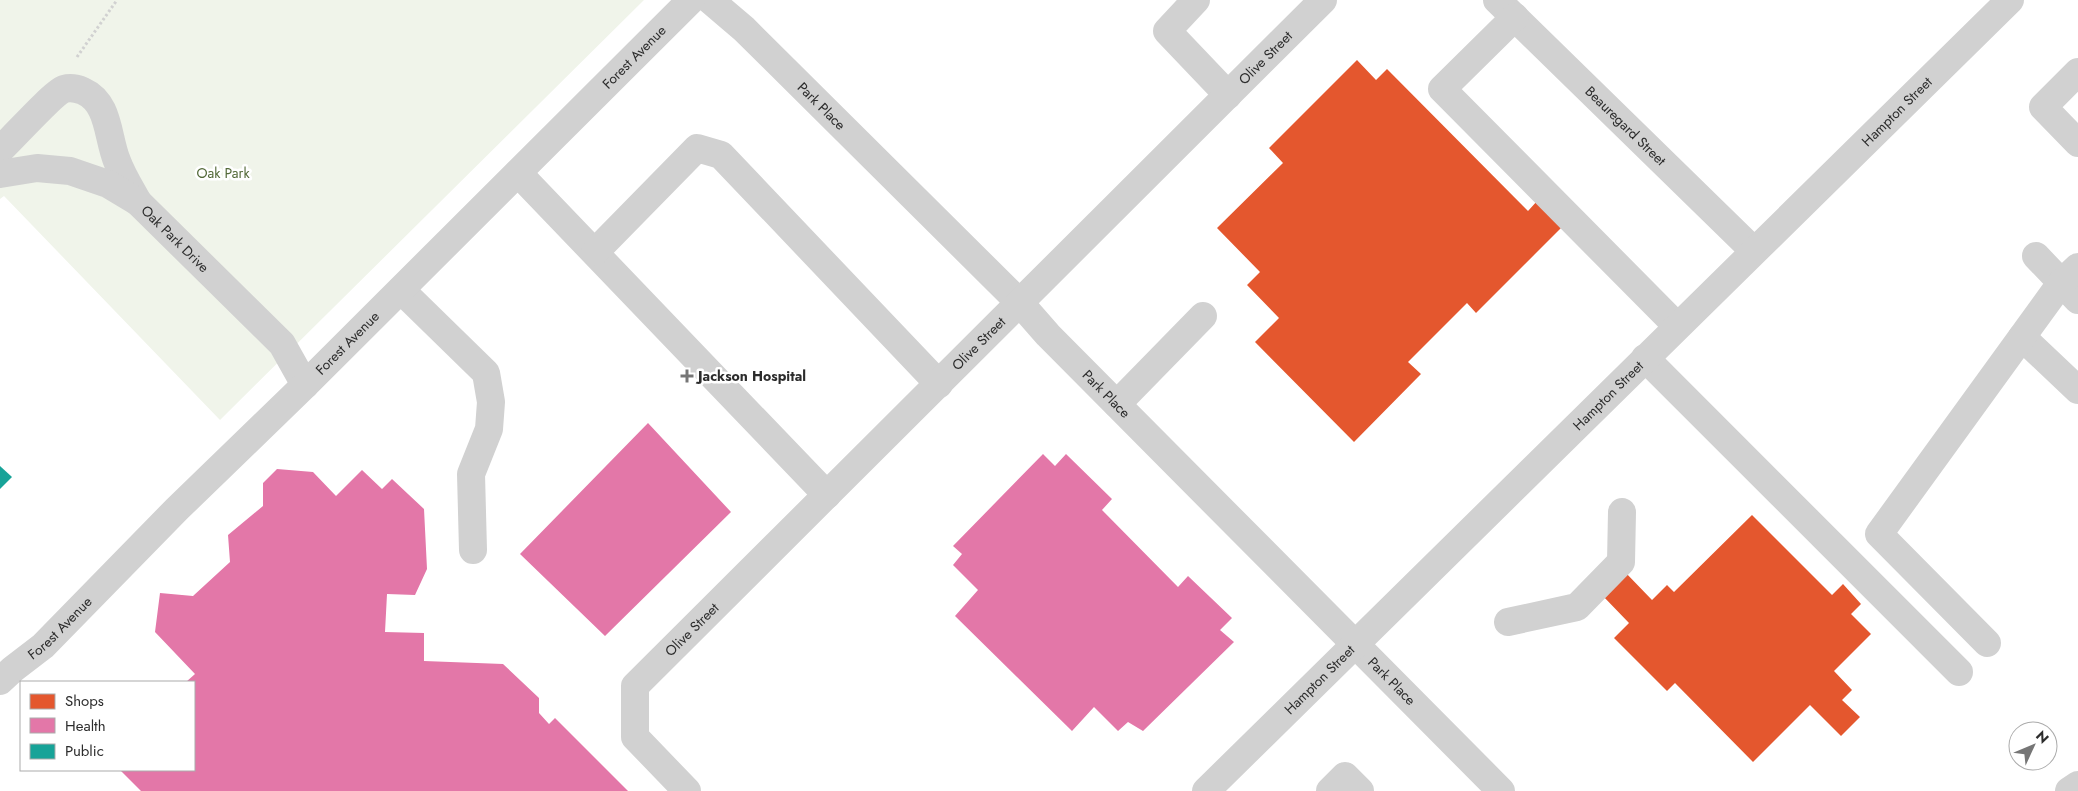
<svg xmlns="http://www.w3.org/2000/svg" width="2078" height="791" font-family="Jost,sans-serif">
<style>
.green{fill:#f0f4ea}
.shops{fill:#e4572e}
.health{fill:#e377a8}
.public{fill:#17a398}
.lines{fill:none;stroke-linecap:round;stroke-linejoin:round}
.path{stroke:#d1d1d1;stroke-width:3;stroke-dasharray:2.5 2.5;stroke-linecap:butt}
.minor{stroke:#d1d1d1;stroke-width:28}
.poi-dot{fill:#767676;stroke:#fff;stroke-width:2}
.labels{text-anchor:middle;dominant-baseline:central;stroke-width:5;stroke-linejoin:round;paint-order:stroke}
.street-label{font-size:14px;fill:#2c2c2c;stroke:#fff}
.park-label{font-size:14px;fill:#536938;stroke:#fff}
.poi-label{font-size:14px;font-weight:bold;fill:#2c2c2c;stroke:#fff;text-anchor:start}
</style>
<rect width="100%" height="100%" fill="#fff"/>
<path class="green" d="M 0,0 L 644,0 L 220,420 L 4,196 L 0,199 Z"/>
<path class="shops" d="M 1357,60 L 1376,80 L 1387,69 L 1528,211 L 1538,200 L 1563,226 L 1476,313 L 1467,303 L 1408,362 L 1421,374 L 1354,442 L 1255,342 L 1279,318 L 1247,285 L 1260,272 L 1217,228 L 1283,163 L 1269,148 Z
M 1752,515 L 1832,595 L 1843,584 L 1861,604 L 1851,614 L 1871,634 L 1834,671 L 1852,690 L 1842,700 L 1860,717 L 1841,736 L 1810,705 L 1753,762 L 1675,683 L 1667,691 L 1614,638 L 1629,623 L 1601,594 L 1624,571 L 1652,600 L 1667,585 L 1674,592 Z"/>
<path class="health" d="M 648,423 L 731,512 L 605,636 L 520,554 Z
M 1043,454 L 1055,466 L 1066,454 L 1112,499 L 1102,510 L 1178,587 L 1188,576 L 1232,618 L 1220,630 L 1234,642 L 1143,731 L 1128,722 L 1118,731 L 1094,707 L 1072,731 L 955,616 L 978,590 L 953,565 L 962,554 L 953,546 Z
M 277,469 L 313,472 L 336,496 L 362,470 L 382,489 L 392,479 L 424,509 L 427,569 L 415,595 L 387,594 L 385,632 L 424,633 L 424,661 L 503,664 L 539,698 L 539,713 L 549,724 L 555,718 L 628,791 L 141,791 L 120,770 L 194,770 L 194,682 L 186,682 L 195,674 L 155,632 L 160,593 L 193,596 L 230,562 L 228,535 L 263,506 L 263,483 Z"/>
<path class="public" d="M 0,466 L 12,477 L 0,489 Z"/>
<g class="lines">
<path class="path" d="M 77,57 L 117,0"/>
<g class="minor">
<path id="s1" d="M 710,0 L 744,29 L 1020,303 L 1048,335 L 1501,791"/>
<path d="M 1196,0 L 1167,31 L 1228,95"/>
<path id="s2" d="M 1497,0 L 1754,251"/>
<path d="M 1515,17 L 1442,89 L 1677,326"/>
<path d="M 2078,72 L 2043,107 L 2078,143"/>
<path d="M 0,150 C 12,139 53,93 64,89 C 71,87 76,88 83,91 C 110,103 107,137 117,161 C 122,175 131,189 138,202"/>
<path d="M 518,173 L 827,495"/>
<path id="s3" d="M 0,174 L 37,168 L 70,171 L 108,184 L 138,202 L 282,344 L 305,385"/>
<path d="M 595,252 L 697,148 L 721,155 L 939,384"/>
<path d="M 2036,256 L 2078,300"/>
<path d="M 401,290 L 486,373 L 491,402 L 489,429 L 471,474 L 473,550"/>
<path d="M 2022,337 L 2078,390"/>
<path d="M 1645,358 L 1959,672"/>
<path d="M 1117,404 L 1203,316"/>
<path d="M 1508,622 L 1577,607 L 1621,562 L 1622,512"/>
<path d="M 1987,643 L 1879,534 L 2061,283 L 2078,267"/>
<path id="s4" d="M 0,681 L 13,669 L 43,646 L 177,509 L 305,385 L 691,0"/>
<path id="s5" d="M 687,791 L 635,737 L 635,686 L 1323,0"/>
<path id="s6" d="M 1206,791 L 2010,0"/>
<path d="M 1330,791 L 1345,776 L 1360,791"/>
<path d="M 2069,791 L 2078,785"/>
</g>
</g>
<path class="poi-dot" d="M684.5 368.5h5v5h5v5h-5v5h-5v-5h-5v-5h5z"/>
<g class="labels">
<g class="street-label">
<text stroke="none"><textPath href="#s4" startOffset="890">Forest Avenue</textPath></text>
<text stroke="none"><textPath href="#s5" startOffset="1016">Olive Street</textPath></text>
<text stroke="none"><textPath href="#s1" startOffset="154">Park Place</textPath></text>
<text stroke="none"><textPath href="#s6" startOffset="969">Hampton Street</textPath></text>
<text stroke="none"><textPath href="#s2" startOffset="180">Beauregard Street</textPath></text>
<text stroke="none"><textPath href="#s3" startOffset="198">Oak Park Drive</textPath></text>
<text stroke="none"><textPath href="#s4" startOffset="485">Forest Avenue</textPath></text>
<text stroke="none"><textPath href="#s5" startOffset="611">Olive Street</textPath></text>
<text stroke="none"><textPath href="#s1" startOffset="559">Park Place</textPath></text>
<text stroke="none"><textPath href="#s6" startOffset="564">Hampton Street</textPath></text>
<text stroke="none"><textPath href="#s4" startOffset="80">Forest Avenue</textPath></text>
<text stroke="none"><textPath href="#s5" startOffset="206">Olive Street</textPath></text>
<text stroke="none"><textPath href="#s6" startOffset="159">Hampton Street</textPath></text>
<text stroke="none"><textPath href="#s1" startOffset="964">Park Place</textPath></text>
</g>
<g class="park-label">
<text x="223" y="173">Oak Park</text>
</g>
<g class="poi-label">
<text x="698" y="376">Jackson Hospital</text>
</g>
</g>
<rect x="20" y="681" width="175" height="90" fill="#ffffff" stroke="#ababab"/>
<rect x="30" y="694" width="25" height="15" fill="#e4572e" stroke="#ababab"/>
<text x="65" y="706" font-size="15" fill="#2c2c2c">Shops</text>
<rect x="30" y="718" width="25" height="15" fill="#e377a8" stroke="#ababab"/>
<text x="65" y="731" font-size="15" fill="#2c2c2c">Health</text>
<rect x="30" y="744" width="25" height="15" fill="#17a398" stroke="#ababab"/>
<text x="65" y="756" font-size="15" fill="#2c2c2c">Public</text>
<g transform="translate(2033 746) rotate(46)"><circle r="24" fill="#ffffff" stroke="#ababab"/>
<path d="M0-4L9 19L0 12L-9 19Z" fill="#767676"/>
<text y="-8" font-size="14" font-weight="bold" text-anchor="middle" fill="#2c2c2c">N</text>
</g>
</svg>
